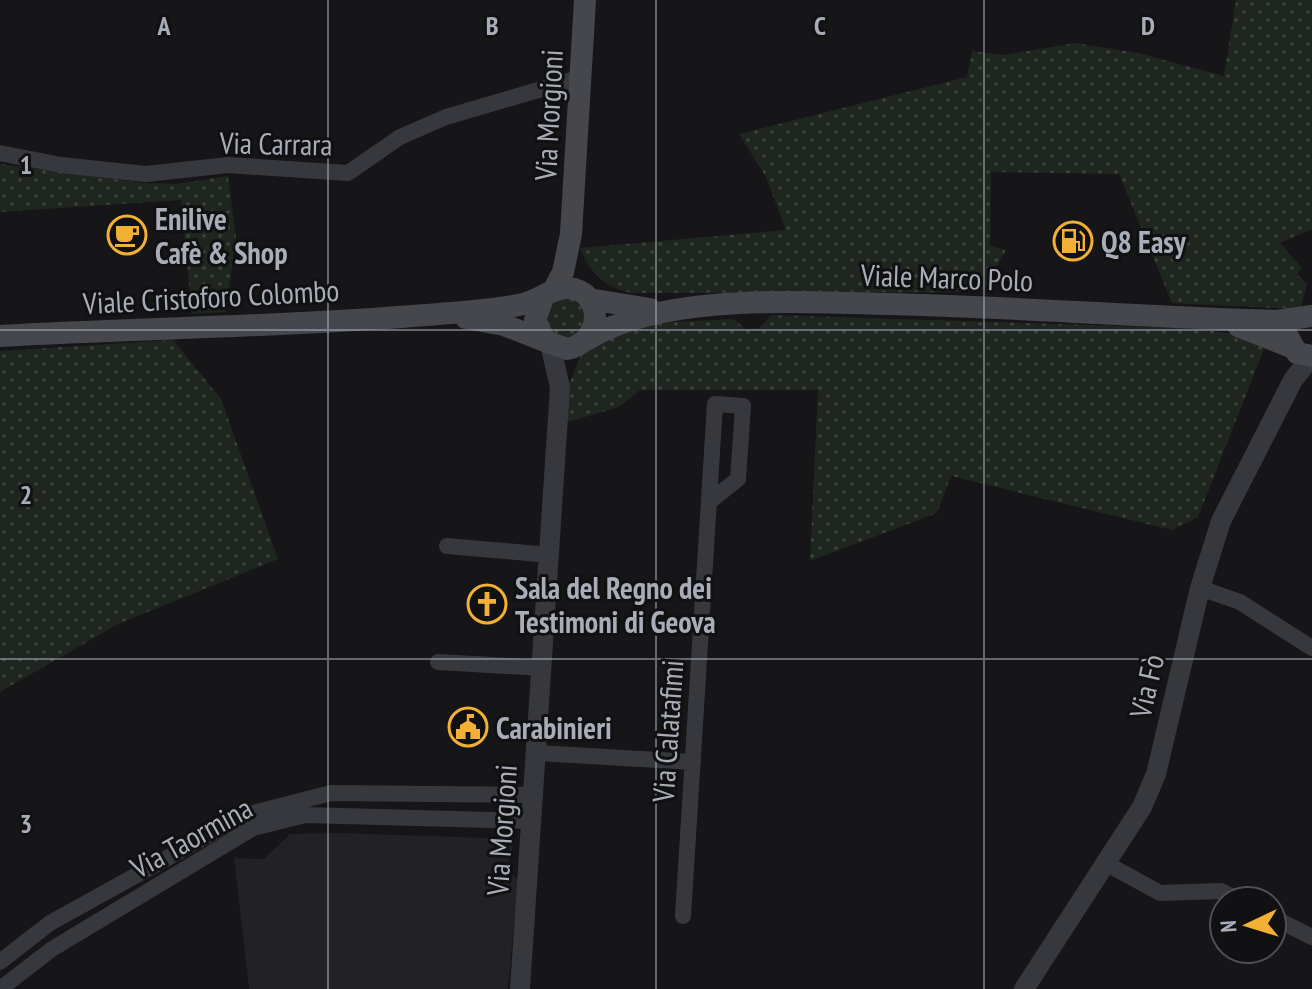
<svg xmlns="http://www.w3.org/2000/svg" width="1312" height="989" font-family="'PT Sans Narrow',sans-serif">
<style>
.built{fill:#222225}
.grass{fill:url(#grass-dots)}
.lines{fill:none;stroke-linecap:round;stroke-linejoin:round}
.minor{stroke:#37383d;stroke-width:16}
.tertiary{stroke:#37383d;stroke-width:20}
.secondary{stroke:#45474d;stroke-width:22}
.grid{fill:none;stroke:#a8adb8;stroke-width:2;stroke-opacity:0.55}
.labels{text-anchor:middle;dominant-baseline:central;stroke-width:6;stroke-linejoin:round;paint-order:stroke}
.street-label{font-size:30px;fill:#a8adb8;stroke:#111113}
.poi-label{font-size:30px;font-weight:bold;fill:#a8adb8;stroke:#111113;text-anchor:start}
.grid-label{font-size:26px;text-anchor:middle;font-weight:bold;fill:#a8adb8;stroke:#111113;stroke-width:6;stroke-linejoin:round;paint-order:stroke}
</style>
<defs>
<pattern id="grass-dots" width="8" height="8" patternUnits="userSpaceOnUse" patternTransform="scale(2)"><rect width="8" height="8" fill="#1e261f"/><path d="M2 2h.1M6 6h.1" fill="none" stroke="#3c433d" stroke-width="1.8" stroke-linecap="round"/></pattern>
</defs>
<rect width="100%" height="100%" fill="#161618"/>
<path class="built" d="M 341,833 L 515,839 L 507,867 L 512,868 L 512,874 L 518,880 L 508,989 L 249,989 L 234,858 L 264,859 L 290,834 Z"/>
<path class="grass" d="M 1236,0 L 1312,0 L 1312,229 L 1280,243 L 1302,268 L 1297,274 L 1307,285 L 1300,309 L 1172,303 L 1119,174 L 991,172 L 990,246 L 1006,250 L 985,288 L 974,292 L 632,293 C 605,288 590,273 580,248 L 786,230 L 766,177 L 739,134 L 967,77 L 972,51 L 1004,55 L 1075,43 L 1138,53 L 1224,76 Z
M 0,164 L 145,183 L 176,184 L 228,176 L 236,236 L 226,312 L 192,314 L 181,200 L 0,212 Z
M 568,293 L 588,313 L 575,339 L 551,337 L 542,307 Z
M 772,315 L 1183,328 C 1209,331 1243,331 1264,349 L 1198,517 L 1172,530 L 951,476 L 937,513 L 810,561 L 818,390 L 640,390 L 619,407 L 564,423 L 570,382 L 583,350 L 637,324 L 734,319 L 745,329 L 759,328 Z
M 173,340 L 221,399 L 278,559 L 118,624 L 0,692 L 0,351 Z"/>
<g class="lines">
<path class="minor" d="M 0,153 L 61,165 L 146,174 L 228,165 L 348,173 L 400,137 L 446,117 L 579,78
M 447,546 L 550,555
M 1200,588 L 1240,602 L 1312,648
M 438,662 L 543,668
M 537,753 L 693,762
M 1107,864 L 1160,893 L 1221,891 L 1241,901
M 683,916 L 715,404 L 743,406 L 738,479 L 709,502
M 1272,917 L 1312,937
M 0,962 L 50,923 L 245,815 L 331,793 L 533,795
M 0,989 L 52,949 L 253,828 L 305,815 L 531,821"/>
<path class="tertiary" d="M 520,989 L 560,387 L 550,344
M 1024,989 L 1142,807 L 1156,774 L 1200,588 L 1221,521 L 1293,380 L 1312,356"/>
<path class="secondary" d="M 553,291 L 563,272 L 571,234 L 585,0
M 589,299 L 650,309
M 466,318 L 504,325 L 545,341
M 1238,326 L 1291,347
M 0,336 C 142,328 284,327 426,315 C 458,312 492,311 523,304 C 539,301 552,287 568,288 C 606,291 602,343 567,349 L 545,341 L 535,320 L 543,298
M 1288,337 L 1297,353 L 1312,356
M 588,339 C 663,293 799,302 887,304 C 1017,307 1147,317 1277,321 L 1312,316"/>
</g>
<path class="grid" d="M 328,0 L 328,989M 656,0 L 656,989M 984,0 L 984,989M 0,330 L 1312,330M 0,659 L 1312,659"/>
<defs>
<g id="cafe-ring" transform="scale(2)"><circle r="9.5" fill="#111113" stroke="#f2b134" stroke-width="1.5"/><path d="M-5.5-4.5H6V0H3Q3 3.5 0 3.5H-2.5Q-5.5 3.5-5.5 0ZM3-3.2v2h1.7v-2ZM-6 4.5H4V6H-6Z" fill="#f2b134"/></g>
<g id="fuel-ring" transform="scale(2)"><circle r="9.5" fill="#111113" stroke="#f2b134" stroke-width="1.5"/><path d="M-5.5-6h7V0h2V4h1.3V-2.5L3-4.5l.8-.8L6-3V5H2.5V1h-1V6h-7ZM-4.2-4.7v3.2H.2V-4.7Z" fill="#f2b134"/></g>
<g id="church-ring" transform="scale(2)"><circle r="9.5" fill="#111113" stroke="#f2b134" stroke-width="1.5"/><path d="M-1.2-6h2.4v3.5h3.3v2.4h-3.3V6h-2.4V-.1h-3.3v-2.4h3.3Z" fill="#f2b134"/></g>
<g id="civic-ring" transform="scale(2)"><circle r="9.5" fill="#111113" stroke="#f2b134" stroke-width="1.5"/><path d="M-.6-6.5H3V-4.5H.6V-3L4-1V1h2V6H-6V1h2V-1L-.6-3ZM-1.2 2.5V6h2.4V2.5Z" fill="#f2b134"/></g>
</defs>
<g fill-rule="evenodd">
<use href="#cafe-ring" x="127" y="235"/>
<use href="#fuel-ring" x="1073" y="241"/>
<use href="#church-ring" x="487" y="604"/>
<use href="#civic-ring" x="468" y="727"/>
</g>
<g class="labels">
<g class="street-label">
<text transform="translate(548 115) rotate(-87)">Via Morgioni</text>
<text transform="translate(276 143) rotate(1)">Via Carrara</text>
<text transform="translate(947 277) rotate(2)">Viale Marco Polo</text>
<text transform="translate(211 296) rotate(-3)">Viale Cristoforo Colombo</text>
<text transform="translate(1146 686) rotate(-77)">Via Fò</text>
<text transform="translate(667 731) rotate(-86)">Via Calatafimi</text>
<text transform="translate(501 830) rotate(-86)">Via Morgioni</text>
<text transform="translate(191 837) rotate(-29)">Via Taormina</text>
</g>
<g class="poi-label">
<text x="155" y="218">Enilive<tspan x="155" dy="34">Cafè &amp; Shop</tspan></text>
<text x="1101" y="241">Q8 Easy</text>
<text x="515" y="587">Sala del Regno dei<tspan x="515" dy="34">Testimoni di Geova</tspan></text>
<text x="496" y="727">Carabinieri</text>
</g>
</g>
<g class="grid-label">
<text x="164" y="35">A</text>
<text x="492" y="35">B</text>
<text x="820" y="35">C</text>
<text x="1148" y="35">D</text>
<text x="26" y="174">1</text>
<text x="26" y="504">2</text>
<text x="26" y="833">3</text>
</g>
<g transform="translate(1248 925) rotate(266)"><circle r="38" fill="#111113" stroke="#4d4f55" stroke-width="2"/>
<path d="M0-6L14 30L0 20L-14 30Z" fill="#f2b134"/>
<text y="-12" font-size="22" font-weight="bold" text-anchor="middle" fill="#a8adb8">N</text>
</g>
</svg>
